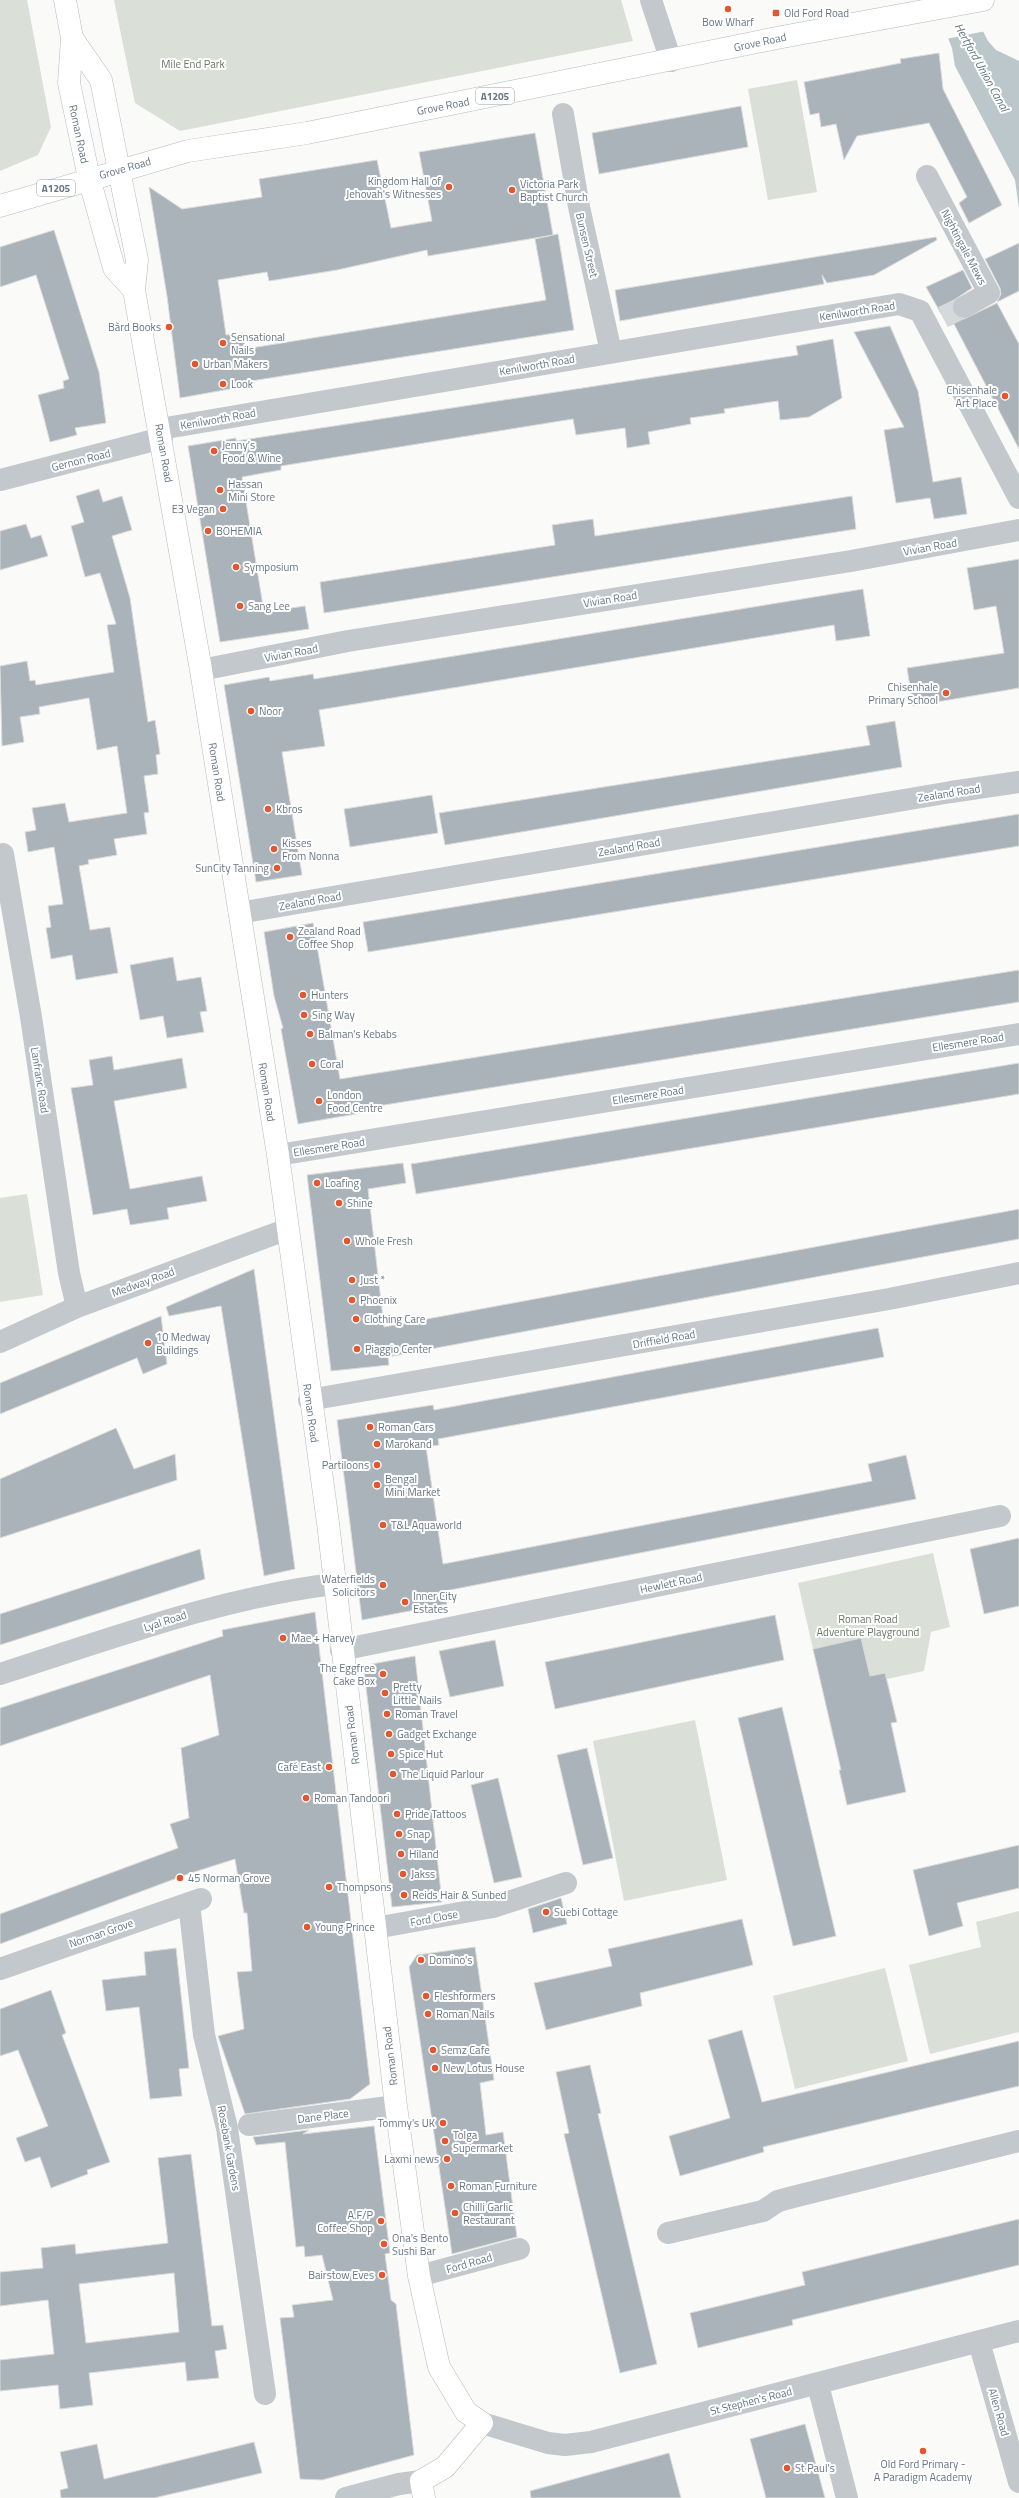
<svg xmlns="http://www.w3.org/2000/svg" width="1019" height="2498" font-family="'Titillium Web',sans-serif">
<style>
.green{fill:#dadfd7}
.water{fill:#bbc7cb}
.pier{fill:#fafaf8}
.building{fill:#aab3b9;stroke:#dcdcda;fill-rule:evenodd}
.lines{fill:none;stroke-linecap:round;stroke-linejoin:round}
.minor-tunnel{stroke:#d5d9db;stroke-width:22;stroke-dasharray:22 11;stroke-linecap:butt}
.major-casing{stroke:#b5babe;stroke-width:23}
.minor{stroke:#c3c8cc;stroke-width:22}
.major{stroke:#fff;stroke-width:22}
.poi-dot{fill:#e4572e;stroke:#fff;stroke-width:1.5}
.labels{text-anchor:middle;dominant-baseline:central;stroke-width:4;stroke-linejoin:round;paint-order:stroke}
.shield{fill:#fff;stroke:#939fa8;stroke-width:1}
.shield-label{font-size:10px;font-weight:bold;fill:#657683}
.poi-label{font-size:11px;fill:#657683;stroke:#fff;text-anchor:start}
.street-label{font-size:11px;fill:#657683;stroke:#fff}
.park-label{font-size:11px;fill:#687a64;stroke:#fff}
.water-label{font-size:12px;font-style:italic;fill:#60757c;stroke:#fff}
</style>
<rect width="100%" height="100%" fill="#fafaf8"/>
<path class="green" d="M 0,0 L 27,0 L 51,127 L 38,155 L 0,171 Z
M 114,0 L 621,0 L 633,41 L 180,131 L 135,103 Z
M 797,80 L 817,192 L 768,200 L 748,89 Z
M 27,1194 L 43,1295 L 0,1302 L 0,1198 Z
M 933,1553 L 950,1627 L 931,1632 L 924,1671 L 887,1679 L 897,1722 L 833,1737 L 798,1583 Z
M 695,1720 L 727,1880 L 624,1901 L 593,1741 Z
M 1019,1911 L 1019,2032 L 930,2054 L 909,1965 L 981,1947 L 976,1922 Z
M 885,1968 L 908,2061 L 795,2089 L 773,1996 Z"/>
<path class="water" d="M 933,0 L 967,0 L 988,41 L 996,50 L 1019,61 L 1019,208 L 1015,180 L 955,66 L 952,48 Z"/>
<path class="pier" d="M 931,0 L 969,0 L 986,31 L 946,39 Z"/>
<path class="building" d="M 939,53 L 943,89 L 1002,205 L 969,223 L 959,203 L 967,197 L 929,123 L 857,136 L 844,160 L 836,124 L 821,127 L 819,113 L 810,115 L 804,82 L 901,63 L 900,59 Z
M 741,106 L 748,147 L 599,174 L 592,133 Z
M 535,133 L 553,235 L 428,256 L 427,250 L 337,270 L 269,281 L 267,272 L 218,280 L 226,335 L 243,333 L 245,349 L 546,300 L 535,239 L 558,234 L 574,330 L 251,381 L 252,385 L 180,398 L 167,296 L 149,187 L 182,209 L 262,197 L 259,179 L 377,160 L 391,228 L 432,221 L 419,152 Z
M 54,230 L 99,372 L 106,423 L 75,428 L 77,435 L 50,442 L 38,395 L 64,388 L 63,381 L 69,379 L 36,275 L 0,287 L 0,247 Z
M 936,237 L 937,240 L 874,275 L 827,283 L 822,275 L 824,284 L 620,321 L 615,290 Z
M 1019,243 L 1019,291 L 997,302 L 1001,294 L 1000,288 L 985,259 Z
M 963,270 L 972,288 L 954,300 L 952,307 L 953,313 L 964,319 L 997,303 L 1019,344 L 1019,449 L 954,324 L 948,326 L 926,287 Z
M 890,326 L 918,391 L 933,482 L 961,477 L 967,514 L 934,519 L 930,498 L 896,503 L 884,430 L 904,427 L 854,332 Z
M 833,339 L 842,398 L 809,417 L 780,420 L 778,401 L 724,409 L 725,413 L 690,418 L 691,424 L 648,432 L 650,444 L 627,448 L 625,428 L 576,435 L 573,419 L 281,466 L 281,470 L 242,477 L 264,612 L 305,606 L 309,629 L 220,642 L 188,446 L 236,438 L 236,441 L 798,355 L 796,346 Z
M 99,489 L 103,502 L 122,496 L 132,530 L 112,536 L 130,598 L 148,722 L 155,720 L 160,754 L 156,755 L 158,774 L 144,776 L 149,812 L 144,813 L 147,834 L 114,839 L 117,855 L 88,860 L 89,864 L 79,866 L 90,930 L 110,927 L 118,973 L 76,980 L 72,955 L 51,959 L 46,928 L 51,927 L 48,906 L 63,904 L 54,847 L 28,852 L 25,832 L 36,830 L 32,808 L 65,803 L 69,822 L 127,813 L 117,746 L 97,750 L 89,698 L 39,707 L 40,714 L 20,717 L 24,742 L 2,746 L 0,666 L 27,661 L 30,681 L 35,680 L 36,685 L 114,672 L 107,625 L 116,624 L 100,573 L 85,577 L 71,526 L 84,522 L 76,496 Z
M 852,496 L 856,529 L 324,613 L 320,582 L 555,545 L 552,525 L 593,519 L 595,536 Z
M 26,524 L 31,538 L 41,535 L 48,556 L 0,570 L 0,531 Z
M 1019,559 L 1019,688 L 913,706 L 907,668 L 1004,653 L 996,606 L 974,610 L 967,568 Z
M 863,589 L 870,636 L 836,641 L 834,625 L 319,710 L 325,746 L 282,752 L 302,875 L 256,882 L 224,685 L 269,677 L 270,681 L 313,674 L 314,679 Z
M 895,721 L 902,767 L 445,845 L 439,813 L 870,745 L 866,726 Z
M 432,795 L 438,833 L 350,847 L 344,809 Z
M 1019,814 L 1019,846 L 368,952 L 363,922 Z
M 313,923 L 340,1079 L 1019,970 L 1019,1002 L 372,1107 L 373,1111 L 298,1124 L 281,1029 L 283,1028 L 274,996 L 264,932 Z
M 173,957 L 177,981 L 201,977 L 207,1011 L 200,1012 L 204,1032 L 167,1038 L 163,1016 L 140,1020 L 130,965 Z
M 112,1056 L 114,1070 L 182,1058 L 187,1088 L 114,1101 L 130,1189 L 202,1176 L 207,1201 L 167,1208 L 169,1219 L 130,1225 L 127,1209 L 93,1215 L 71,1088 L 93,1085 L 89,1060 Z
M 1019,1063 L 1019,1094 L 416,1194 L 411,1164 Z
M 403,1163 L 406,1183 L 368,1189 L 384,1327 L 1019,1209 L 1019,1239 L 388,1357 L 389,1365 L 331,1371 L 307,1175 Z
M 254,1269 L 295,1569 L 264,1576 L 221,1306 L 169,1316 L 166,1307 Z
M 161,1316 L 167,1364 L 143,1374 L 137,1358 L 0,1414 L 0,1383 Z
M 878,1328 L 884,1357 L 438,1439 L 439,1445 L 426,1447 L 443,1564 L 872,1481 L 868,1464 L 906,1455 L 916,1499 L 445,1591 L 447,1604 L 362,1620 L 337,1420 L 433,1405 L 434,1410 Z
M 116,1428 L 134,1469 L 175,1454 L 177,1480 L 0,1538 L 0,1479 Z
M 1019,1538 L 1019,1606 L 984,1614 L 970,1549 Z
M 200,1549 L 205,1579 L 0,1645 L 0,1614 Z
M 315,1612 L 370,2084 L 350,2099 L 245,2114 L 218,2036 L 244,2029 L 237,1972 L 252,1971 L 247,1913 L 244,1913 L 235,1859 L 188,1874 L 0,1944 L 0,1914 L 178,1848 L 170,1824 L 189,1818 L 181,1748 L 219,1735 L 210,1675 L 0,1746 L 0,1708 L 223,1636 L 222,1630 Z
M 775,1615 L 784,1660 L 555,1709 L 545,1662 Z
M 861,1638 L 870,1676 L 885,1673 L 897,1722 L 891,1723 L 906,1792 L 847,1805 L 839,1770 L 841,1770 L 813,1649 Z
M 495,1640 L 504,1686 L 450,1697 L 439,1651 Z
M 415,1656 L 442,1902 L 392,1907 L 364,1670 L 372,1664 Z
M 782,1707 L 836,1936 L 793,1946 L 738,1718 Z
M 587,1748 L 613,1858 L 583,1865 L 557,1755 Z
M 498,1778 L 522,1877 L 494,1883 L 471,1785 Z
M 1019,1845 L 1019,1888 L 957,1903 L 963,1926 L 929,1936 L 913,1870 Z
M 561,1898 L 567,1924 L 533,1933 L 528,1909 Z
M 742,1919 L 753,1965 L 640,1993 L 642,2006 L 546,2030 L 534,1983 L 612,1966 L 608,1949 Z
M 475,1947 L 494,2080 L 480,2083 L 486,2135 L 503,2132 L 517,2237 L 452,2254 L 409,1967 L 417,1955 Z
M 176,1948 L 189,2068 L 179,2069 L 182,2096 L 150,2099 L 139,2007 L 106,2011 L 102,1980 L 146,1975 L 144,1952 Z
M 51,1990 L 66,2033 L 62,2035 L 110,2162 L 87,2170 L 88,2174 L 51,2188 L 40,2157 L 25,2162 L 16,2138 L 48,2126 L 18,2050 L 0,2056 L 0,2009 Z
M 742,2030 L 762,2102 L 1019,2041 L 1019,2086 L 763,2147 L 764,2152 L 680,2176 L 669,2136 L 730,2118 L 708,2040 Z
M 590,2065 L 601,2113 L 598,2114 L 657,2364 L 620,2373 L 564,2134 L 569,2133 L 556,2072 Z
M 374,2126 L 390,2253 L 385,2254 L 391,2300 L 396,2304 L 414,2455 L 322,2480 L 300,2479 L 280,2318 L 294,2317 L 292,2305 L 333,2300 L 322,2255 L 305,2257 L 304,2246 L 296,2247 L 285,2142 L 256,2145 L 253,2137 L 309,2130 L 303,2134 Z
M 191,2154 L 212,2326 L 223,2325 L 227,2349 L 215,2351 L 219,2378 L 187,2381 L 185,2362 L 89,2373 L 93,2405 L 60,2409 L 58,2385 L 0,2391 L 0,2360 L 54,2354 L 48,2300 L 0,2306 L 0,2272 L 43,2268 L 41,2248 L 75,2244 L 76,2254 L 168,2243 L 158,2158 ZM 174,2273 L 179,2332 L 86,2343 L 79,2284 Z
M 1019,2219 L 1019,2265 L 792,2320 L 793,2325 L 698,2348 L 690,2313 L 805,2285 L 802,2272 Z
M 805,2424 L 825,2498 L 766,2498 L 750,2439 Z
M 254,2442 L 262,2473 L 154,2498 L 61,2498 L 60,2490 L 68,2488 L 60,2452 L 97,2444 L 104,2479 Z
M 669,2453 L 681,2498 L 531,2498 L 530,2491 Z"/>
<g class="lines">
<path class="minor-tunnel" d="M 943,317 L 964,307"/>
<g class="major-casing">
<path id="major" d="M 65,0 L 72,38 L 69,83 L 89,178 L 114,268 L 134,290
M 72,38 L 101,80 L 137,260 L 134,290 L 201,670 L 278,1155 L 328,1523 L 396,2106 L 419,2276 L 439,2367 L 466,2412 L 482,2423 L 445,2467 L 421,2481 L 424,2498
M 0,206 L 188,151 L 307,133 L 782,37 L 983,0"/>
</g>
<path class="minor" d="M 651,0 L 671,61
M 563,114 L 579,207 L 611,352
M 927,176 L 989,293 L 964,307
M 160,429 L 899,304 L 920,311 L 1019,498
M 0,480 L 162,438
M 201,670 L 348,641 L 851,561 L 1019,530
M 0,855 L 3,854 L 31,1017 L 69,1273 L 77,1307
M 239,913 L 951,792 L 1019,782
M 278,1155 L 1019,1034
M 0,1342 L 77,1307 L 288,1229
M 309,1400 L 889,1299 L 1019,1273
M 341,1650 L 1000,1516
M 0,1674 C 110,1639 219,1598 334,1584
M 189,1903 L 204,2035 L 227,2128 L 265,2394
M 375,1928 L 493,1907 L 566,1883
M 0,1969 L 201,1899
M 249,2125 L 396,2106
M 668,2233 L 763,2211 L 778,2201 L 793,2197 L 1019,2141
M 419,2276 L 519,2249
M 979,2342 L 1019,2482
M 818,2385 L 847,2498
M 482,2423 L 548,2443 L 565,2445 L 591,2442 L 1019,2331
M 346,2498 L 399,2484 L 421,2481"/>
<use href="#major" class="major"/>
</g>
<g class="poi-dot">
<circle cx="728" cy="9" r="4"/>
<rect x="772" y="9" width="8" height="8" rx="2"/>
<circle cx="449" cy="187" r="4"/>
<circle cx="512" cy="190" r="4"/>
<circle cx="169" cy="327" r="4"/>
<circle cx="223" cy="343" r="4"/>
<circle cx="195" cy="364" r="4"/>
<circle cx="223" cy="384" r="4"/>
<circle cx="1005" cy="396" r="4"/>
<circle cx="214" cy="451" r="4"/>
<circle cx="220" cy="490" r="4"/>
<circle cx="223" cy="509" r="4"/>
<circle cx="208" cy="531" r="4"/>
<circle cx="236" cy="567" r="4"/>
<circle cx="240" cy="606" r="4"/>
<circle cx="946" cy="693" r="4"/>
<circle cx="251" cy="711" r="4"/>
<circle cx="268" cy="809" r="4"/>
<circle cx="274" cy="849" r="4"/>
<circle cx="277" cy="868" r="4"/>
<circle cx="290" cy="937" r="4"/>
<circle cx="303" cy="995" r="4"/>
<circle cx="304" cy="1015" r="4"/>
<circle cx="310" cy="1034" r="4"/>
<circle cx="312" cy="1064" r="4"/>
<circle cx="319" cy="1101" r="4"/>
<circle cx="317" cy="1183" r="4"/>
<circle cx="339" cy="1203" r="4"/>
<circle cx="347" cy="1241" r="4"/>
<circle cx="352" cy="1280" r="4"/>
<circle cx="352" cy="1300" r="4"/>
<circle cx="356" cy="1319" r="4"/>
<circle cx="148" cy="1343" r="4"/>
<circle cx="357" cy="1349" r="4"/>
<circle cx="370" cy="1427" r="4"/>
<circle cx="377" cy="1444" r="4"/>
<circle cx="377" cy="1465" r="4"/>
<circle cx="377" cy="1485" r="4"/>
<circle cx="383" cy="1525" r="4"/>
<circle cx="383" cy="1585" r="4"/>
<circle cx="405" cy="1602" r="4"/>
<circle cx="283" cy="1638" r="4"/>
<circle cx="383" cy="1674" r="4"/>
<circle cx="385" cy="1693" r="4"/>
<circle cx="387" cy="1714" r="4"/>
<circle cx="389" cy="1734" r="4"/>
<circle cx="391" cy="1754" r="4"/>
<circle cx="329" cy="1767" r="4"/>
<circle cx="393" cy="1774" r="4"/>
<circle cx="306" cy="1798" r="4"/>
<circle cx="397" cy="1814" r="4"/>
<circle cx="399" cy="1834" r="4"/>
<circle cx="401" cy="1854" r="4"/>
<circle cx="403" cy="1874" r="4"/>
<circle cx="180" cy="1878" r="4"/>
<circle cx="329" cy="1887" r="4"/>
<circle cx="404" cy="1895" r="4"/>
<circle cx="546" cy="1912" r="4"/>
<circle cx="307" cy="1927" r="4"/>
<circle cx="421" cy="1960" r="4"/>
<circle cx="426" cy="1996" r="4"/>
<circle cx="428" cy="2014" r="4"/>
<circle cx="433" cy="2050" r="4"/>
<circle cx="435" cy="2068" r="4"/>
<circle cx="443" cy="2123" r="4"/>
<circle cx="445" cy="2141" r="4"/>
<circle cx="447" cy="2159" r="4"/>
<circle cx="451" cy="2186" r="4"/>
<circle cx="455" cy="2213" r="4"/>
<circle cx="381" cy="2221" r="4"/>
<circle cx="384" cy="2244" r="4"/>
<circle cx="382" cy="2275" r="4"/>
<circle cx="923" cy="2451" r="4"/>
<circle cx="787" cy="2468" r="4"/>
</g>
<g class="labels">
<g class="shield">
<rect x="476" y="88" width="38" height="16" rx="3"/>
<rect x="37" y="180" width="38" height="16" rx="3"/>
</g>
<g class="shield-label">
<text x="495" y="96">A1205</text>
<text x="56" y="188">A1205</text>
</g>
<g class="poi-label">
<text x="784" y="13">Old Ford Road</text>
<text x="728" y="22" text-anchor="middle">Bow Wharf</text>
<text x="441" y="181" text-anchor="end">Kingdom Hall of<tspan x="441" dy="13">Jehovah's Witnesses</tspan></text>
<text x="520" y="184">Victoria Park<tspan x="520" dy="13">Baptist Church</tspan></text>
<text x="161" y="327" text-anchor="end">Bàrd Books</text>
<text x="231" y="337">Sensational<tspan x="231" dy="13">Nails</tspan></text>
<text x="203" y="364">Urban Makers</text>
<text x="231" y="384">Look</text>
<text x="997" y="390" text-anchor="end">Chisenhale<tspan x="997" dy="13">Art Place</tspan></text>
<text x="222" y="445">Jenny's<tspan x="222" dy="13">Food &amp; Wine</tspan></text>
<text x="228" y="484">Hassan<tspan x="228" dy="13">Mini Store</tspan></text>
<text x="215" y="509" text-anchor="end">E3 Vegan</text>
<text x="216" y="531">BOHEMIA</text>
<text x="244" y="567">Symposium</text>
<text x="248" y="606">Sang Lee</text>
<text x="938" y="687" text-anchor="end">Chisenhale<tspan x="938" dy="13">Primary School</tspan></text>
<text x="259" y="711">Noor</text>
<text x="276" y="809">Kbros</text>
<text x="282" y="843">Kisses<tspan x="282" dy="13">From Nonna</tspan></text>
<text x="269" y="868" text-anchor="end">SunCity Tanning</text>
<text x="298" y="931">Zealand Road<tspan x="298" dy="13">Coffee Shop</tspan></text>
<text x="311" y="995">Hunters</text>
<text x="312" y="1015">Sing Way</text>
<text x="318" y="1034">Balman's Kebabs</text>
<text x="320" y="1064">Coral</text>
<text x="327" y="1095">London<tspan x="327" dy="13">Food Centre</tspan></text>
<text x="325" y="1183">Loafing</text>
<text x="347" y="1203">Shine</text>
<text x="355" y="1241">Whole Fresh</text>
<text x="360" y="1280">Just *</text>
<text x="360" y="1300">Phoenix</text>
<text x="364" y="1319">Clothing Care</text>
<text x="156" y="1337">10 Medway<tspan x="156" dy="13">Buildings</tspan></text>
<text x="365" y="1349">Piaggio Center</text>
<text x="378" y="1427">Roman Cars</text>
<text x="385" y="1444">Marokand</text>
<text x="369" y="1465" text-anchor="end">Partiloons</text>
<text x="385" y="1479">Bengal<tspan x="385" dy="13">Mini Market</tspan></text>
<text x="391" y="1525">T&amp;L Aquaworld</text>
<text x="375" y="1579" text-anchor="end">Waterfields<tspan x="375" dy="13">Solicitors</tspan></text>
<text x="413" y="1596">Inner City<tspan x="413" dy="13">Estates</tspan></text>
<text x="291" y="1638">Mae + Harvey</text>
<text x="375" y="1668" text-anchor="end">The Eggfree<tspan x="375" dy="13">Cake Box</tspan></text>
<text x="393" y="1687">Pretty<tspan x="393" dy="13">Little Nails</tspan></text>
<text x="395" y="1714">Roman Travel</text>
<text x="397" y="1734">Gadget Exchange</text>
<text x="399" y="1754">Spice Hut</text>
<text x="321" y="1767" text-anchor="end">Café East</text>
<text x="401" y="1774">The Liquid Parlour</text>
<text x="314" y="1798">Roman Tandoori</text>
<text x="405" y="1814">Pride Tattoos</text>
<text x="407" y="1834">Snap</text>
<text x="409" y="1854">Hiland</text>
<text x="411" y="1874">Jakss</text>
<text x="188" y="1878">45 Norman Grove</text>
<text x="337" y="1887">Thompsons</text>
<text x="412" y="1895">Reids Hair &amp; Sunbed</text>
<text x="554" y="1912">Suebi Cottage</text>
<text x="315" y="1927">Young Prince</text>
<text x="429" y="1960">Domino's</text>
<text x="434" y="1996">Fleshformers</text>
<text x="436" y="2014">Roman Nails</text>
<text x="441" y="2050">Semz Cafe</text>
<text x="443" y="2068">New Lotus House</text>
<text x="435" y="2123" text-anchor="end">Tommy's UK</text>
<text x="453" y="2135">Tolga<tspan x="453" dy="13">Supermarket</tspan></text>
<text x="439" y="2159" text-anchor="end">Laxmi news</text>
<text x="459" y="2186">Roman Furniture</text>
<text x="463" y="2207">Chilli Garlic<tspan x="463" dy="13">Restaurant</tspan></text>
<text x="373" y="2215" text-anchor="end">A.F/P<tspan x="373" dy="13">Coffee Shop</tspan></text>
<text x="392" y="2238">Ona's Bento<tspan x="392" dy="13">Sushi Bar</tspan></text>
<text x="374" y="2275" text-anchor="end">Bairstow Eves</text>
<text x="923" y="2464" text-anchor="middle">Old Ford Primary -<tspan x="923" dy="13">A Paradigm Academy</tspan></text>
<text x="795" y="2468">St Paul's</text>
</g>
<g class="street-label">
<text transform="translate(760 42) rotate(-12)">Grove Road</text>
<text transform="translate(443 106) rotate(-11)">Grove Road</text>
<text transform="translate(79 134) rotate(78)">Roman Road</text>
<text transform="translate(125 168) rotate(-16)">Grove Road</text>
<text transform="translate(587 245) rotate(77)">Bunsen Street</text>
<text transform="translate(964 247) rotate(62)">Nightingale Mews</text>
<text transform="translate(857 311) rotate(-9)">Kenilworth Road</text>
<text transform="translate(537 365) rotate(-10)">Kenilworth Road</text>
<text transform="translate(218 419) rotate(-10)">Kenilworth Road</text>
<text transform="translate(164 453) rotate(80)">Roman Road</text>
<text transform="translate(81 460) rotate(-14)">Gernon Road</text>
<text transform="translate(930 547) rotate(-10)">Vivian Road</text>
<text transform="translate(610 599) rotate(-9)">Vivian Road</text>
<text transform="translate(291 653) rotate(-11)">Vivian Road</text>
<text transform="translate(217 772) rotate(81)">Roman Road</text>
<text transform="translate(949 793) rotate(-9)">Zealand Road</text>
<text transform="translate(629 847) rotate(-10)">Zealand Road</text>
<text transform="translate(310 901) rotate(-10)">Zealand Road</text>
<text transform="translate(968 1042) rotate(-9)">Ellesmere Road</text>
<text transform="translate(40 1080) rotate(81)">Lanfranc Road</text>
<text transform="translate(267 1092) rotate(81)">Roman Road</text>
<text transform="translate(648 1095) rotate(-9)">Ellesmere Road</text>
<text transform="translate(329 1147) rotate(-9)">Ellesmere Road</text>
<text transform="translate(143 1282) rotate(-20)">Medway Road</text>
<text transform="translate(664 1339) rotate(-10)">Driffield Road</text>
<text transform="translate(311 1413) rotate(82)">Roman Road</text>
<text transform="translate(671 1583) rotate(-12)">Hewlett Road</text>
<text transform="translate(165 1621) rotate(-18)">Lyal Road</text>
<text transform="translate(352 1735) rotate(-97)">Roman Road</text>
<text transform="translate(434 1918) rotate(-11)">Ford Close</text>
<text transform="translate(101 1933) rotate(-19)">Norman Grove</text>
<text transform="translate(390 2056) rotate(-97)">Roman Road</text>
<text transform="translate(323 2116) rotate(-7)">Dane Place</text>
<text transform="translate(229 2148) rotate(80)">Rosebank Gardens</text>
<text transform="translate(469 2263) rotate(-16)">Ford Road</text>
<text transform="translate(751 2401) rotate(-14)">St Stephen's Road</text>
<text transform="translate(999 2412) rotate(74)">Allen Road</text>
</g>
<g class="park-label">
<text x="193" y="64">Mile End Park</text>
<text x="868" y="1619">Roman Road<tspan x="868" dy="13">Adventure Playground</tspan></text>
</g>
<g class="water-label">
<text transform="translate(982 67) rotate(61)">Hertford Union Canal</text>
</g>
</g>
</svg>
